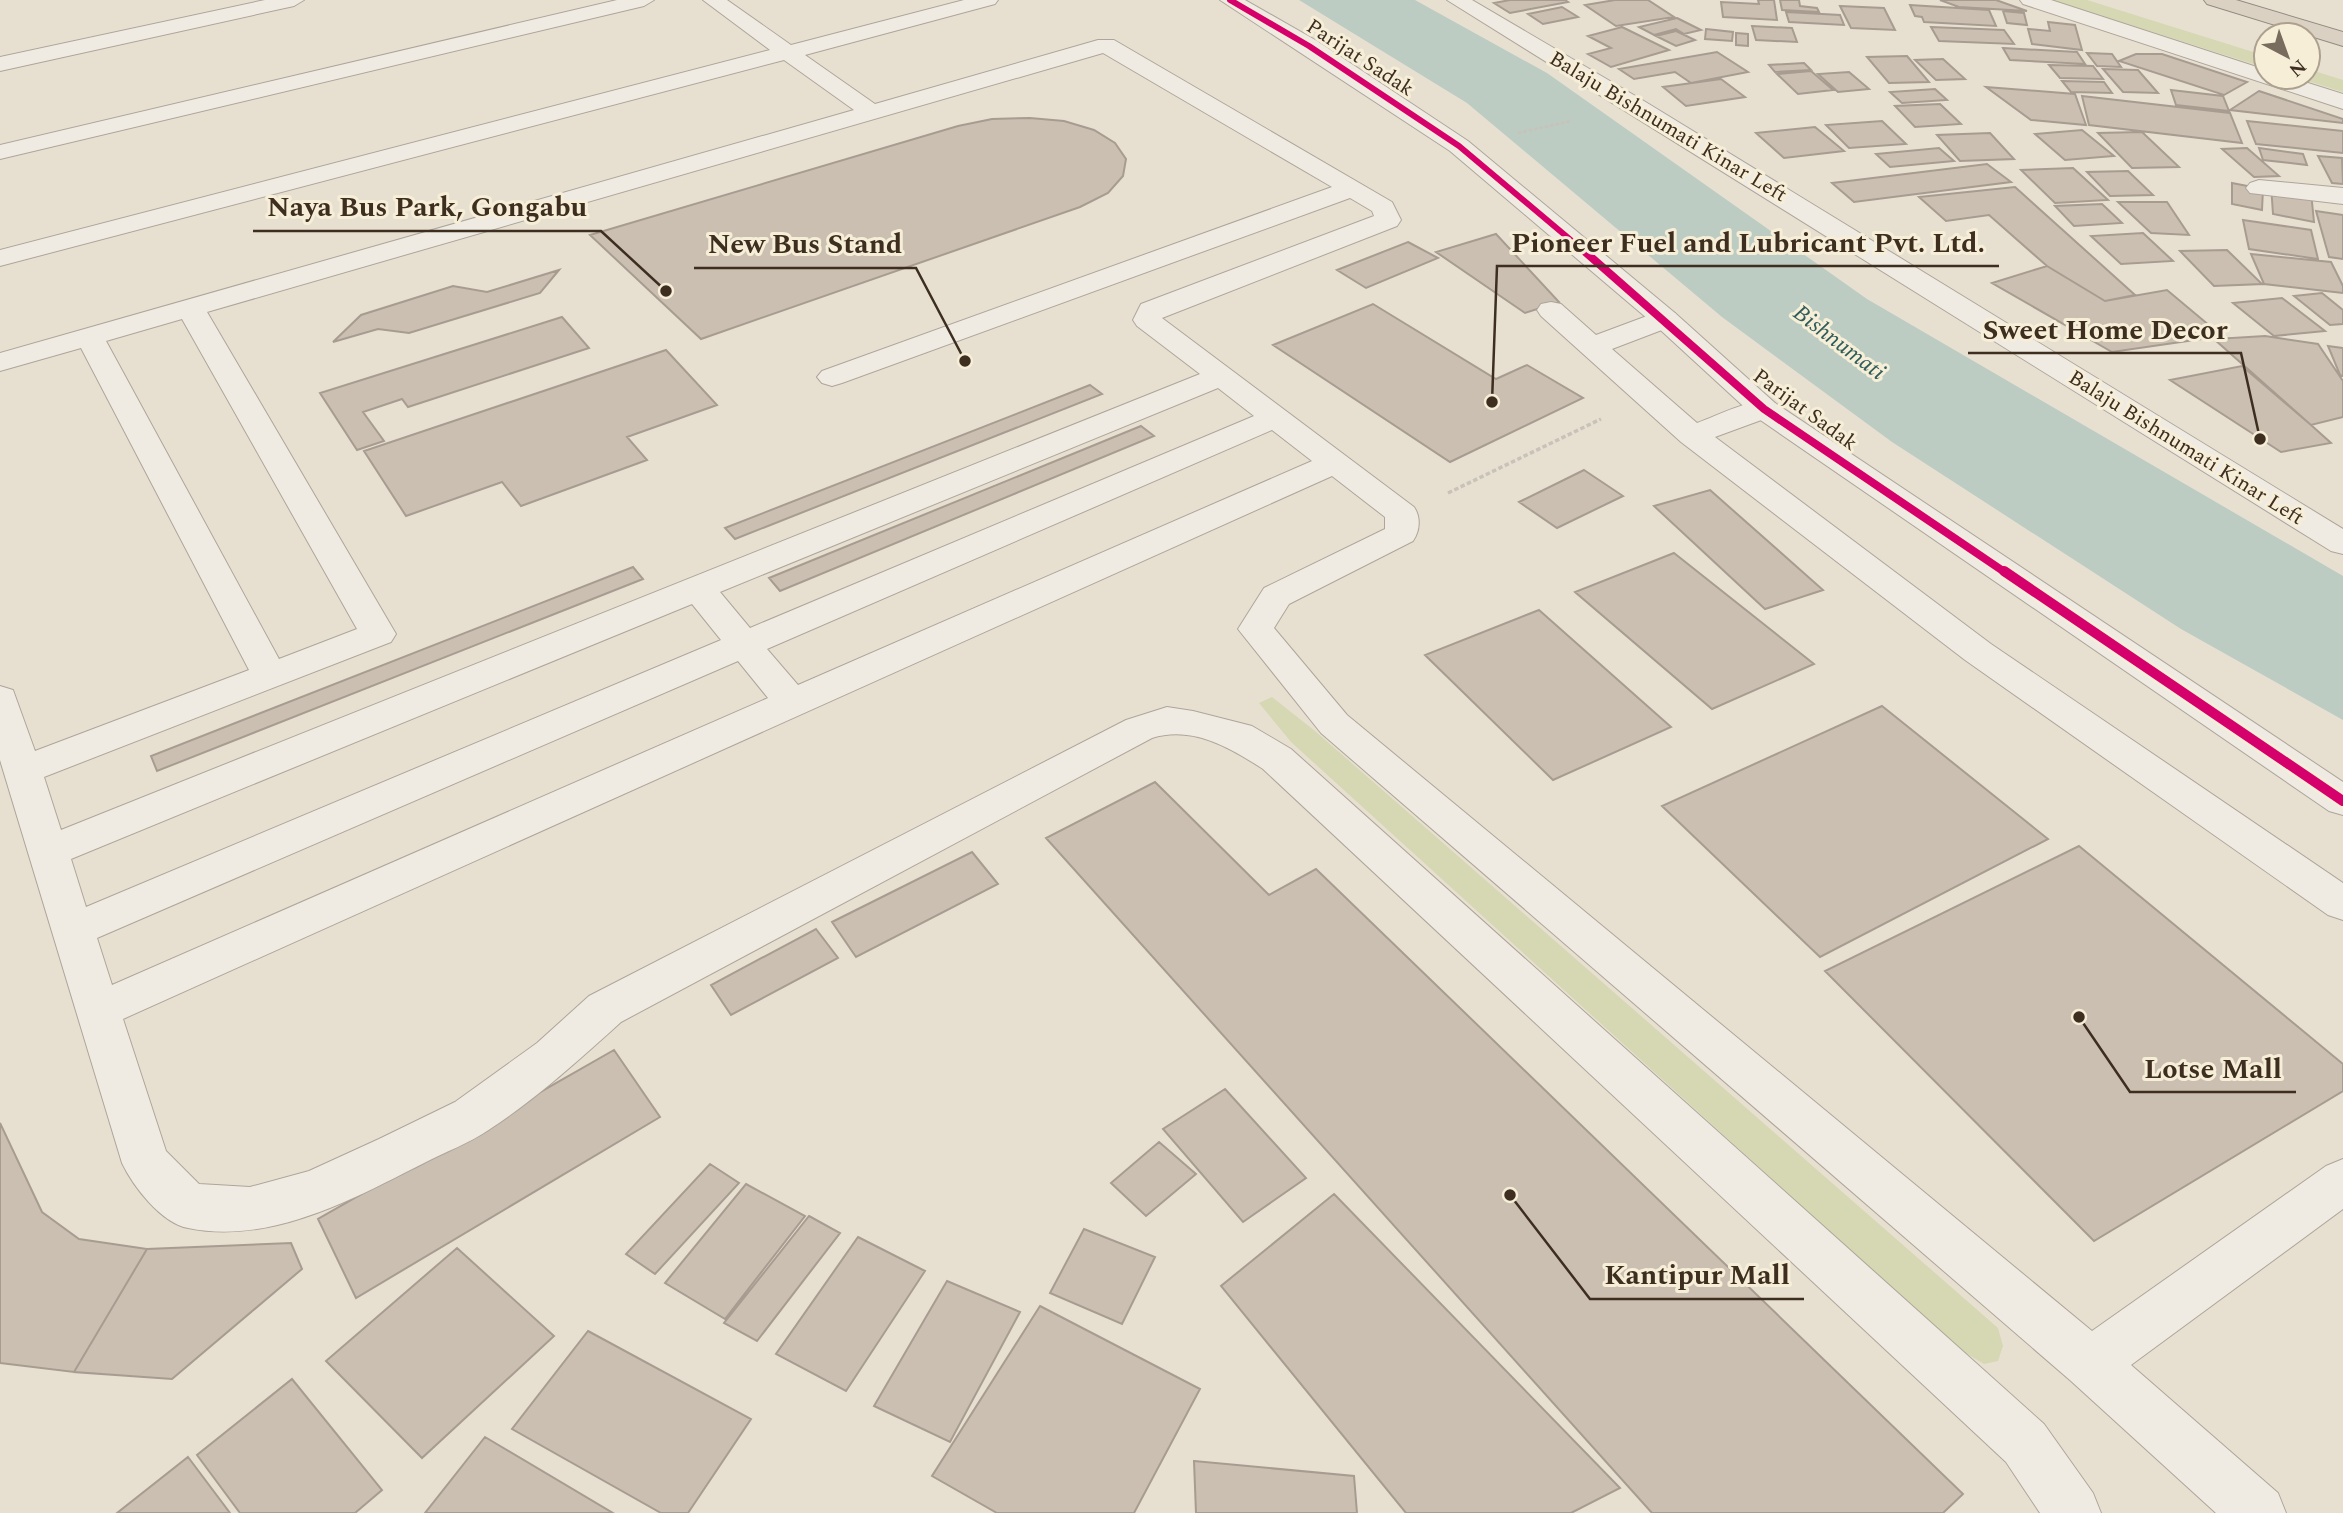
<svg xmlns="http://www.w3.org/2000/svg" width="2343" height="1513" font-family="Spectral,serif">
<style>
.green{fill:#d6d7b3}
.water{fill:#bcccc2}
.building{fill:#cbbfb2;stroke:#a89c90;stroke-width:2}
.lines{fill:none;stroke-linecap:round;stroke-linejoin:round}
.lane-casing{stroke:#ada599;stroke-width:2}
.street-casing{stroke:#ada599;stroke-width:2}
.highway-casing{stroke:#928b80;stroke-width:2}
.path-far1{stroke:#c8c2b9;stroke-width:2.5;stroke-dasharray:3.5 2;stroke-linecap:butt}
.path{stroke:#c8c2b9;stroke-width:3.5;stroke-dasharray:4.5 2.5;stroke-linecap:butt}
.lane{fill:#efebe3;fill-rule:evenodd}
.street{fill:#efebe3;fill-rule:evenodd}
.highway{fill:#dad1c2;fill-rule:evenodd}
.cycleway-far2-casing{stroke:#f7eed8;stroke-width:9}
.cycleway-far1-casing{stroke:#f7eed8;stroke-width:11}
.cycleway-casing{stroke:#f7eed8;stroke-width:15}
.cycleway-far2{stroke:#d6006c;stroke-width:6}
.cycleway-far1{stroke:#d6006c;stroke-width:8}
.cycleway{stroke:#d6006c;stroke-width:10}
.labels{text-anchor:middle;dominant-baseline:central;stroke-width:6;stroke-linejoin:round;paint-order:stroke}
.far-street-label{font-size:21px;fill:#3d2e20;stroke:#f7eed8}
.far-water-label{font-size:23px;font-style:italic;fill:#2f5d5a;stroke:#f7eed8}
.leader{fill:none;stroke:#3d2e20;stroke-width:2.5}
.callout-dot{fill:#3d2e20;stroke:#f7eed8;stroke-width:2.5}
.callout-label{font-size:28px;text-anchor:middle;font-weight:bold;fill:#3d2e20;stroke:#f7eed8;stroke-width:6;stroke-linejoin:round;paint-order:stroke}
</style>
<rect width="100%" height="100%" fill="#e7e0d1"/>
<path class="green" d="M 2052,0 L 2087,0 L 2266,56 L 2266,68 Z
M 2308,69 L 2343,80 L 2343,92 L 2295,77 L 2308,77 Z
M 1272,697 L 1315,731 L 1998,1328 L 2003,1346 L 1998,1361 L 1984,1364 L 1959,1349 L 1291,742 L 1259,703 Z"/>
<path class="water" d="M 1299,0 L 1415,0 L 1547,73 L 1867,299 L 2343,576 L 2343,720 L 2181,629 L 1892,442 L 1722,317 L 1467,103 Z"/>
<path class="building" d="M 1510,0 L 1565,0 L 1568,2 L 1510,13 L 1494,3 Z
M 1615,0 L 1648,0 L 1674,17 L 1616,26 L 1585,5 Z
M 1758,0 L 1774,0 L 1777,20 L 1723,17 L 1721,2 L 1759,4 Z
M 1780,0 L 1799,0 L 1800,6 L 1817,8 L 1819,12 L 1782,10 Z
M 1940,0 L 1996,0 L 2027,11 L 1959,7 Z
M 1910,5 L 1989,10 L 1996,26 L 1924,22 L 1922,17 L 1915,16 Z
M 1840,6 L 1884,8 L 1895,30 L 1851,28 Z
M 1562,7 L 1578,17 L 1543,24 L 1528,14 Z
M 2003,11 L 2024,13 L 2027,25 L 2007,23 Z
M 1786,12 L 1840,15 L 1844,25 L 1789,22 Z
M 1677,18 L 1701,30 L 1684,34 L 1676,29 L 1654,35 L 1639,27 Z
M 2048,22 L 2075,25 L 2082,50 L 2032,44 L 2028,29 L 2050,31 Z
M 1752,26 L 1792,28 L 1797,42 L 1756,40 Z
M 1622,27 L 1669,50 L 1611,67 L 1588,54 L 1611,48 L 1588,36 Z
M 1931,27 L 2004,30 L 2014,44 L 1939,41 Z
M 1706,29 L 1733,32 L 1732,41 L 1705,39 Z
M 1676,31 L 1695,40 L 1676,46 L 1656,36 Z
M 1736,33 L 1748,34 L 1748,46 L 1736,45 Z
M 2003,48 L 2077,52 L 2085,64 L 2010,60 Z
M 1717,52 L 1748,72 L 1691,83 L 1675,72 L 1634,79 L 1619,69 Z
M 2087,53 L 2112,54 L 2121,67 L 2097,66 Z
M 2136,54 L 2162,54 L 2247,82 L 2224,95 L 2119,61 Z
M 1907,56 L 1929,82 L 1889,83 L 1867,57 Z
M 1943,59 L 1965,79 L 1936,80 L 1915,60 Z
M 1804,63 L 1811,70 L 1775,72 L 1769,65 Z
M 2049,65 L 2093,66 L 2103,79 L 2060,78 Z
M 2103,69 L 2138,70 L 2158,93 L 2123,92 Z
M 1811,71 L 1833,90 L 1798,94 L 1777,74 Z
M 1849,72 L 1869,89 L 1838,92 L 1818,74 Z
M 1721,79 L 1745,97 L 1686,106 L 1663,87 Z
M 2062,81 L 2104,82 L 2112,93 L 2071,92 Z
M 1986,87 L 2075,94 L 2086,125 L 2031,120 Z
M 1935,89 L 1947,100 L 1902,103 L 1890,92 Z
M 2171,90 L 2223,96 L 2229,111 L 2176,105 Z
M 2259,91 L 2343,119 L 2343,123 L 2230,110 Z
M 2082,96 L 2230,113 L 2242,143 L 2089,125 Z
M 1940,104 L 1961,124 L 1915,127 L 1895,106 Z
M 1030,118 L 1064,121 L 1094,130 L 1115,143 L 1126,159 L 1123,176 L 1108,193 L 1080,207 L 701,339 L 590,235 L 958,126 L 992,119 Z
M 1882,121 L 1906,144 L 1849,148 L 1826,125 Z
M 2247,121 L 2343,131 L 2343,153 L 2256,144 Z
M 1815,127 L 1844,151 L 1784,158 L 1756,133 Z
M 2082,130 L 2114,156 L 2065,160 L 2035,134 Z
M 2142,132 L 2179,167 L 2132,168 L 2098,133 Z
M 1990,133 L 2014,159 L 1960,161 L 1937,135 Z
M 1939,148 L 1954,161 L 1890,167 L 1876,154 Z
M 2247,148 L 2279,176 L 2254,177 L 2222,149 Z
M 2259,148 L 2303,154 L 2307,165 L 2263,160 Z
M 2318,156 L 2342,158 L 2343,184 L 2332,183 Z
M 1987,164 L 2011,182 L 1854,202 L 1832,183 Z
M 2073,168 L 2108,200 L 2055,203 L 2021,170 Z
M 2128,171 L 2153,195 L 2110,196 L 2087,172 Z
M 2232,183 L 2263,189 L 2262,210 L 2232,204 Z
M 2271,185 L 2311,192 L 2314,222 L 2273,214 Z
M 2015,187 L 2135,295 L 2105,301 L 2047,266 L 1989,215 L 1946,221 L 1919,197 Z
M 2118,202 L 2167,202 L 2189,235 L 2151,233 Z
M 2102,204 L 2122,223 L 2074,226 L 2055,206 Z
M 2316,211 L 2343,215 L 2343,259 L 2329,257 Z
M 2243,220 L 2311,230 L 2318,259 L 2249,249 Z
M 2143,233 L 2173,261 L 2121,264 L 2091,236 Z
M 1496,234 L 1559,302 L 1525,313 L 1436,252 Z
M 1408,242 L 1438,258 L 1366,288 L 1337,270 Z
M 2227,250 L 2262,284 L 2214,286 L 2180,251 Z
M 2251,254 L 2331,262 L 2343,286 L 2343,293 L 2264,284 Z
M 2047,266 L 2105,301 L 2167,290 L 2222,336 L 2112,352 L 1992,283 Z
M 559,270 L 540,293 L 409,333 L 378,329 L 333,342 L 361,315 L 453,286 L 487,292 Z
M 2322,293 L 2343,310 L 2343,324 L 2330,325 L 2294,296 Z
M 2282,298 L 2325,331 L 2274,336 L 2233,303 Z
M 1373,304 L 1496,379 L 1527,365 L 1583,398 L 1450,462 L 1273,345 Z
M 562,317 L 589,348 L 408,407 L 402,399 L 363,412 L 384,441 L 357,450 L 320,393 Z
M 2265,336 L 2318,344 L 2343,381 L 2343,417 L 2311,425 L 2214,339 Z
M 2328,346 L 2343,348 L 2343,376 L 2340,375 Z
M 666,350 L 717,405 L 627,437 L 647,460 L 521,506 L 502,482 L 406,516 L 364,451 Z
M 2242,366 L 2311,425 L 2331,443 L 2281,452 L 2170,380 Z
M 1090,385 L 1102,394 L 735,539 L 725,528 Z
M 1141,426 L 1154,436 L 780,591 L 769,578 Z
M 1584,470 L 1623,496 L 1557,528 L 1519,502 Z
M 1710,490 L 1823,590 L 1765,609 L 1654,506 Z
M 1674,553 L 1814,664 L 1712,709 L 1575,592 Z
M 633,567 L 643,579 L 157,771 L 151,756 Z
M 1539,610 L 1671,727 L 1553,780 L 1425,655 Z
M 1882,706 L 2048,839 L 1820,957 L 1662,806 Z
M 1155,782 L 1269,895 L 1316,869 L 1963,1494 L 1943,1513 L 1652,1513 L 1046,838 Z
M 2079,846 L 2343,1064 L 2343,1091 L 2094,1241 L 1825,971 Z
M 972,852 L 998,884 L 856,957 L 832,922 Z
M 816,929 L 838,958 L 731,1015 L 711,985 Z
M 614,1050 L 660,1117 L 356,1298 L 318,1219 Z
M 1225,1089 L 1306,1178 L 1243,1222 L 1163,1129 Z
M 0,1123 L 42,1212 L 79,1239 L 147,1249 L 74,1372 L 0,1363 Z
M 1159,1142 L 1196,1174 L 1146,1216 L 1111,1183 Z
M 710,1164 L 739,1183 L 655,1274 L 626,1254 Z
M 746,1184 L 805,1216 L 725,1319 L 665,1283 Z
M 1334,1194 L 1620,1488 L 1571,1513 L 1406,1513 L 1221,1286 Z
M 809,1216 L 840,1233 L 757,1341 L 724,1323 Z
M 1084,1229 L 1155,1257 L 1122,1324 L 1050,1293 Z
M 858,1237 L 925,1271 L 846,1391 L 776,1354 Z
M 291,1243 L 302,1269 L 172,1379 L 74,1372 L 147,1249 Z
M 457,1248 L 554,1336 L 422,1458 L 326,1361 Z
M 947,1281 L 1020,1312 L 950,1442 L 874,1406 Z
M 1040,1306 L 1200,1389 L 1134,1513 L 997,1513 L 932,1476 Z
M 588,1331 L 751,1419 L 688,1513 L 661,1513 L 512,1429 Z
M 292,1379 L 382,1490 L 355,1513 L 240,1513 L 197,1455 Z
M 485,1437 L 613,1513 L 425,1513 Z
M 188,1457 L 230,1513 L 117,1513 Z
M 1194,1461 L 1354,1476 L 1357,1513 L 1196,1513 Z"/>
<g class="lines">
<g class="lane-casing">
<path id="lane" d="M 265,0 L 304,0 L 294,6 L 0,71 L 0,57 Z
M 617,0 L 654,0 L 644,6 L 0,159 L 0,145 Z
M 703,0 L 727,0 L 791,45 L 964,0 L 998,0 L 995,4 L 805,55 L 875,104 L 1098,40 L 1114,40 L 1392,202 L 1401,220 L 1397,226 L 1162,318 L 1414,507 C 1421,517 1420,531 1413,541 L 1289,604 L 1274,628 L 1347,715 L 2092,1331 L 2326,1166 L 2343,1159 L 2343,1209 L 2131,1365 L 2278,1493 L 2286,1513 L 2216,1513 L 2071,1381 L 1321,733 L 1238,629 L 1264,588 L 1385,529 L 1385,517 L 1332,476 L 123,1019 L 166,1151 L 199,1184 L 250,1187 L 309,1171 L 379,1139 L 455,1102 L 537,1043 L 589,996 L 1126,720 L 1167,707 L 1193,711 L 1252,726 L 1291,749 L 2044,1424 L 2093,1493 L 2101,1513 L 2040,1513 L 2006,1462 L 1263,769 C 1231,748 1192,725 1152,738 L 621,1022 C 579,1060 537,1098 490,1129 C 470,1143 445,1152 424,1163 C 353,1199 270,1245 188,1228 C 161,1223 133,1186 122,1163 L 0,760 L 0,686 L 13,690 L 35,751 L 249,670 L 81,348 L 0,371 L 0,353 L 854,110 L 784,60 L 0,266 L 0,250 L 770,50 ZM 1103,53 L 1332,187 L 822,371 L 817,377 L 822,383 L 832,386 L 842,383 L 1350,198 L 1372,211 L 1374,216 L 1141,304 L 1133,320 L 1137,326 L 1200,374 L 61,830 L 44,777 L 391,642 L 396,634 L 207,312 ZM 182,319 L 357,629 L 279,659 L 106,341 ZM 1218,388 L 1254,416 L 750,628 L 720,592 ZM 1272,430 L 1312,461 L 798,685 L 767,649 ZM 692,604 L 721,640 L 86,907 L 71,859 ZM 738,661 L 768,698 L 112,985 L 97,938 Z
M 2020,0 L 2051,0 L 2266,70 L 2266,77 L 2289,77 L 2343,94 L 2343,109 L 2023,4 Z
M 2259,180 L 2343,188 L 2343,204 L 2250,193 L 2246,188 L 2250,183 Z
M 1551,302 L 1561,304 L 1596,335 L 1655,313 L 1665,311 L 1675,313 L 1679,319 L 1675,325 L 1612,349 L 1697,423 C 1720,415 1750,397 1775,403 L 1779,409 L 1775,415 L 1715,437 L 1991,644 L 2343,883 L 2343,920 L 2328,915 L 1965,660 L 1681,442 L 1541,316 L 1537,310 L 1541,304 Z"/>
</g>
<g class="street-casing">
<path id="street" d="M 1220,0 L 1245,0 L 1317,41 L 1468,141 L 1675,313 L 1775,403 L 2343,782 L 2343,815 L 2329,811 L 1753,415 L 1655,325 L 1450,151 Z
M 1447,0 L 1472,0 L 1644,101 L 2343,529 L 2343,554 L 2331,551 Z"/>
</g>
<g class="highway-casing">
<path id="highway" d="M 2204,0 L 2236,0 L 2343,32 L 2343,46 L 2207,4 Z"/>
</g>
<path class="path-far1" d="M 1518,133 L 1571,121"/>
<path class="path" d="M 1448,493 L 1601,419"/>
<use href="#lane" class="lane"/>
<use href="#street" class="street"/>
<use href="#highway" class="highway"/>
<g class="cycleway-far2-casing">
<path id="cycleway-far2" d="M 1230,0 L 1309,46 L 1459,146 L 1585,252"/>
</g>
<g class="cycleway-far1-casing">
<path id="cycleway-far1" d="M 1583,250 L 1764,409 L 2006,573"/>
</g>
<g class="cycleway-casing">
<path id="cycleway" d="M 2004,571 L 2343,801"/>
</g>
<use href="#cycleway-far2" class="cycleway-far2"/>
<use href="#cycleway-far1" class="cycleway-far1"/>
<use href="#cycleway" class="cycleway"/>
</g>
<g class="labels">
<g class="far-street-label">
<text transform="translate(1360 58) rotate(33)">Parijat Sadak</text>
<text transform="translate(1668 127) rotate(31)">Balaju Bishnumati Kinar Left</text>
<text transform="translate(1805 410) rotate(36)">Parijat Sadak</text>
<text transform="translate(2186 448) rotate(32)">Balaju Bishnumati Kinar Left</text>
</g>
<g class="far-water-label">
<text transform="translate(1839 343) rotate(37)">Bishnumati</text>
</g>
</g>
<path class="leader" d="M666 291L601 231H253M1492 402L1497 266H1999M965 361L916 268H694M2260 439L2241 353H1968M2079 1017L2130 1092H2296M1510 1195L1590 1299H1804"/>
<g class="callout-dot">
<circle cx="666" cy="291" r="7"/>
<circle cx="1492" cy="402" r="7"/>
<circle cx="965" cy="361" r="7"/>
<circle cx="2260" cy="439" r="7"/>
<circle cx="2079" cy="1017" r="7"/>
<circle cx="1510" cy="1195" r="7"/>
</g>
<g class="callout-label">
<text x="427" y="216">Naya Bus Park, Gongabu</text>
<text x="1748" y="252">Pioneer Fuel and Lubricant Pvt. Ltd.</text>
<text x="805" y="253">New Bus Stand</text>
<text x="2105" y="339">Sweet Home Decor</text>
<text x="2213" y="1078">Lotse Mall</text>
<text x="1697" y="1284">Kantipur Mall</text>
</g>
<g transform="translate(2287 56) rotate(139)"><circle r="33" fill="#f7eed8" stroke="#ada18e" stroke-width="2"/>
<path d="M0-5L12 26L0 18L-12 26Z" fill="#786c5e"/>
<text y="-10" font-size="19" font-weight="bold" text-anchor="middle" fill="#3d2e20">N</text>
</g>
</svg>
